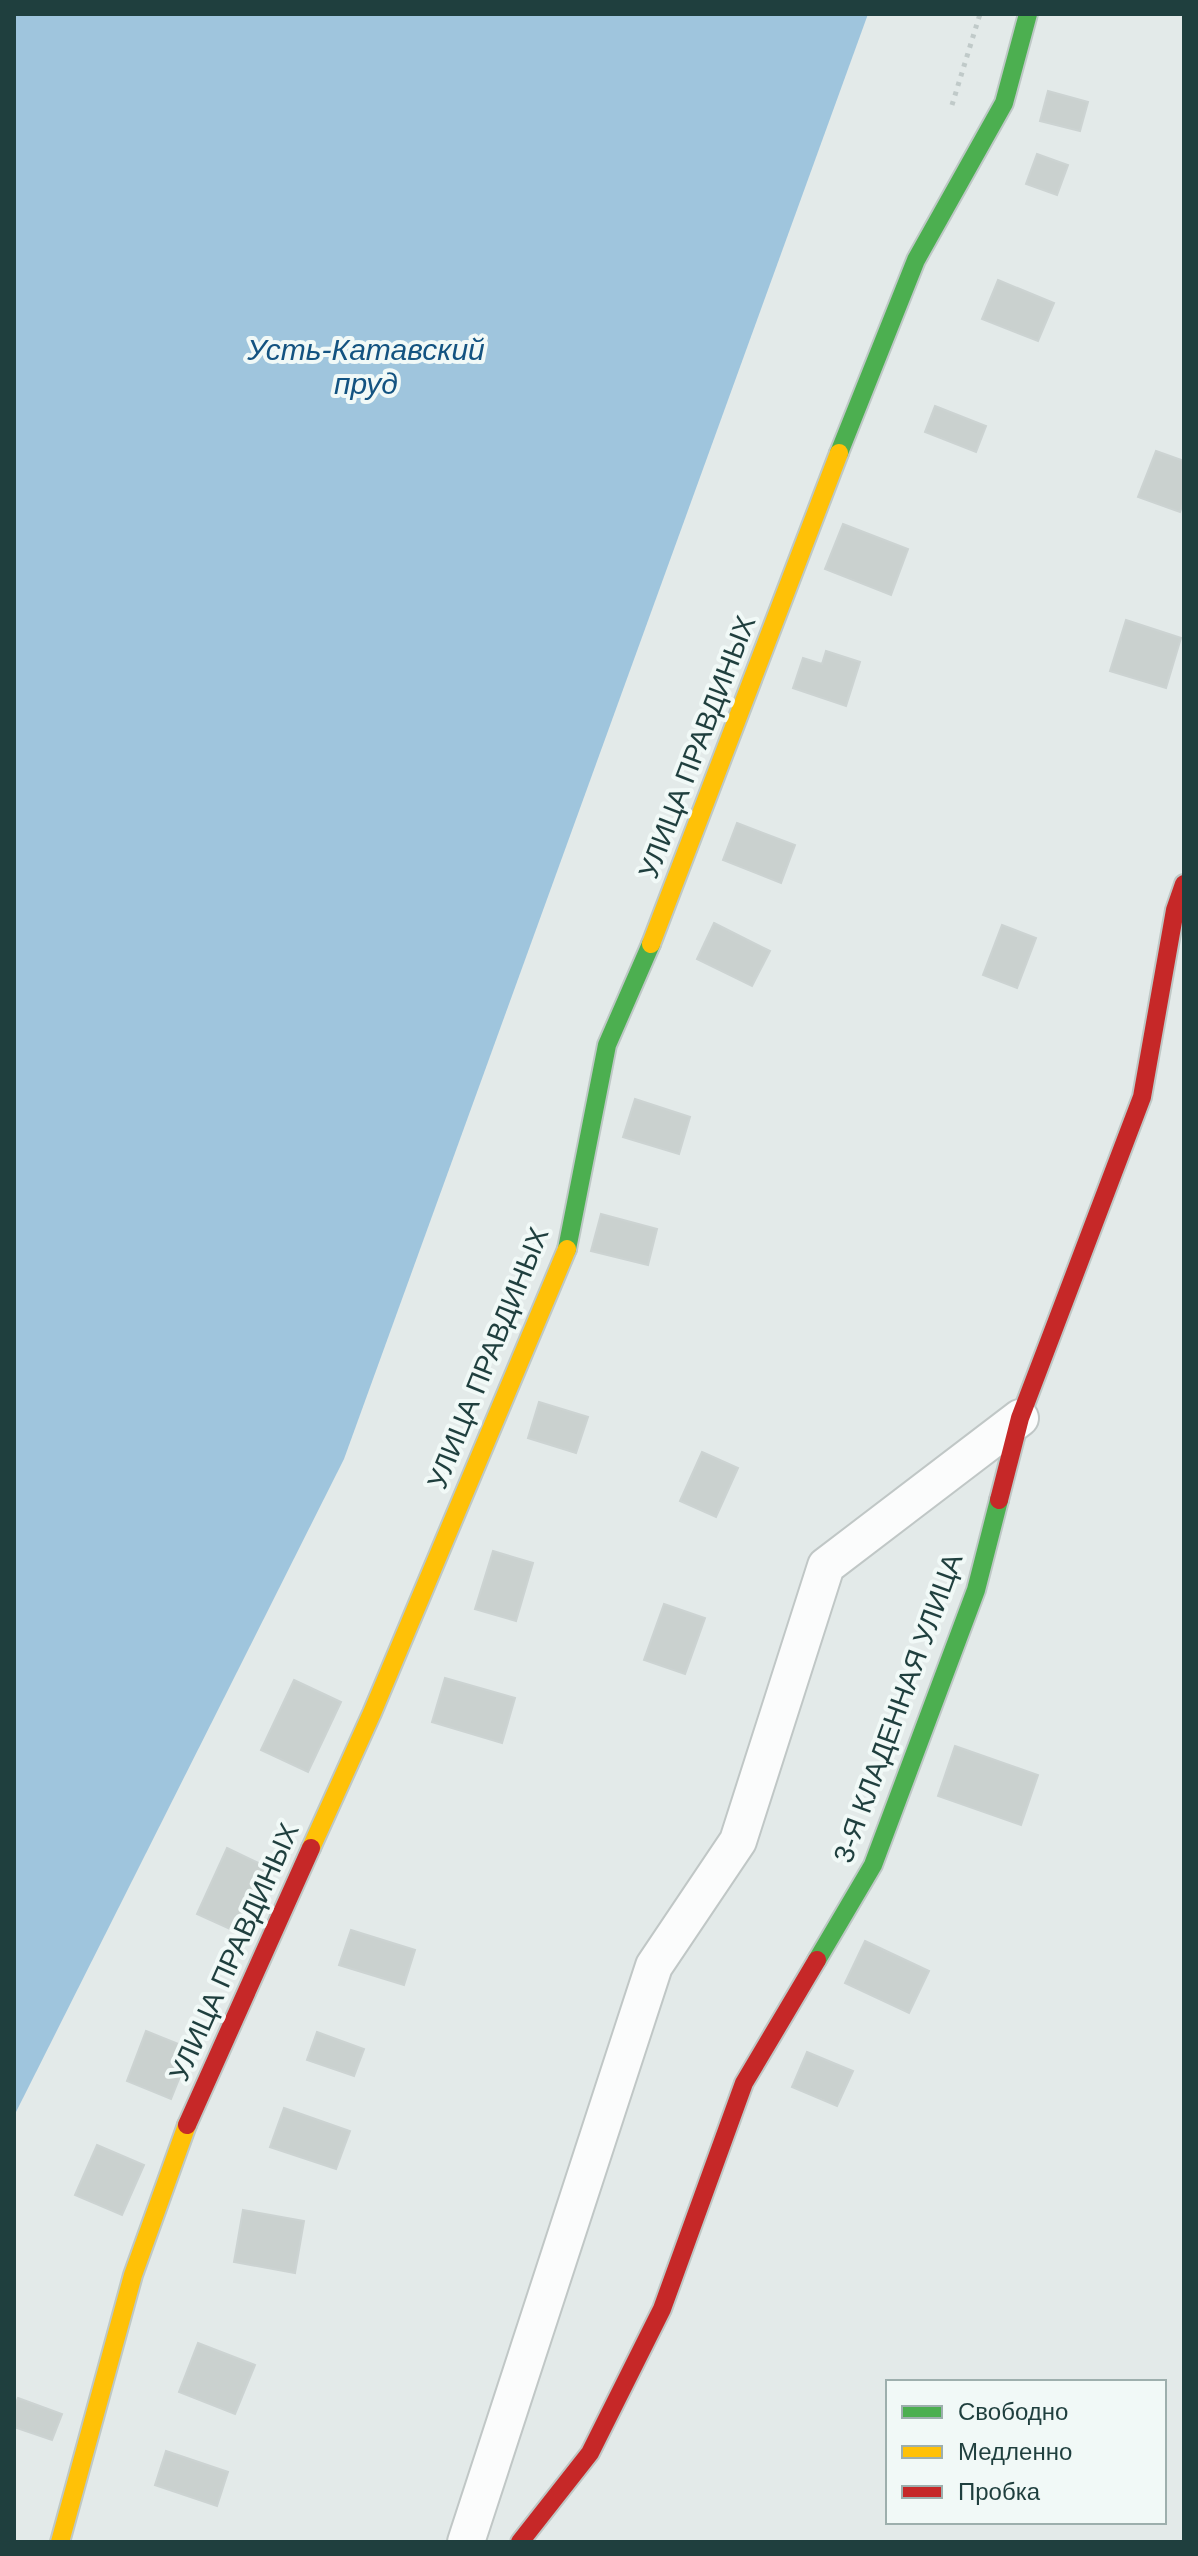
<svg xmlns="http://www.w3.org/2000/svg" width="1198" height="2556" font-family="Helvetica,sans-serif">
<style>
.water{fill:#9fc5dd}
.building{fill:#cad1cf;stroke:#ccd3d2;stroke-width:2}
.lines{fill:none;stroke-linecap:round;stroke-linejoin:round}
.street-casing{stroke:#c0c7c6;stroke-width:40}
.fast-casing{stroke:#bec8c6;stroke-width:22}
.slow-casing{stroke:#bec8c6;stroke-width:22}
.jam-casing{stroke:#bec8c6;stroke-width:22}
.path{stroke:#c0cac9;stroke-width:5;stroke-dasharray:4 6;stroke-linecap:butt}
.street{stroke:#fbfcfc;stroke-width:36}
.fast{stroke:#4caf50;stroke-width:18}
.slow{stroke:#ffc107;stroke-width:18}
.jam{stroke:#c62828;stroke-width:18}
.labels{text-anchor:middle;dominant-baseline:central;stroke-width:8;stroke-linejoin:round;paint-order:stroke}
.street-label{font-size:28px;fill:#1f3f3e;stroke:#f1f9f7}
.water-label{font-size:30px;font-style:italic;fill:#135381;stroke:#f1f9f7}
</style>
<rect width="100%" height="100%" fill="#e3eae9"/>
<path class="water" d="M 14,14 L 868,14 L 344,1459 L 14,2116 Z"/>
<path class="building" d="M 1048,91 L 1088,102 L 1080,131 L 1040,121 Z
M 1037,154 L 1068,165 L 1057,195 L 1026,184 Z
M 998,280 L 1054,303 L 1038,341 L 982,319 Z
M 935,406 L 986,426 L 976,452 L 925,432 Z
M 1156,451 L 1184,461 L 1184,500 L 1180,512 L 1138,497 Z
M 843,524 L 908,549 L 891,595 L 825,569 Z
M 1126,620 L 1181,638 L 1166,688 L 1110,671 Z
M 826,651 L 860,662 L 846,706 L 793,688 L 803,658 L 822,664 Z
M 737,823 L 795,845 L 781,883 L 723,860 Z
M 714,923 L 770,951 L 752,986 L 697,959 Z
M 1002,925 L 1036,938 L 1017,988 L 983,975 Z
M 635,1099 L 690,1117 L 679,1154 L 623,1137 Z
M 601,1214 L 657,1229 L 648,1265 L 591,1251 Z
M 539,1402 L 588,1417 L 576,1453 L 528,1438 Z
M 702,1452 L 738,1468 L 716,1517 L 680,1501 Z
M 493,1551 L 533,1563 L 516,1621 L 475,1609 Z
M 664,1604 L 705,1618 L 685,1674 L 644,1660 Z
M 445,1678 L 515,1698 L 502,1743 L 432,1722 Z
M 294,1680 L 341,1702 L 308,1772 L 261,1750 Z
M 955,1746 L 1038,1775 L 1021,1825 L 938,1796 Z
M 227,1848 L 271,1869 L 241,1934 L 197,1914 Z
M 351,1930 L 415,1950 L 404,1985 L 339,1965 Z
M 865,1941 L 929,1971 L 909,2013 L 845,1983 Z
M 146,2031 L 191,2049 L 171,2099 L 127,2081 Z
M 317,2032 L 364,2049 L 354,2076 L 307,2060 Z
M 807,2052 L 853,2071 L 837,2106 L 792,2087 Z
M 284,2108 L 350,2131 L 336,2169 L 270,2147 Z
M 97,2145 L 144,2165 L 122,2215 L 75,2195 Z
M 243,2210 L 304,2221 L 295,2273 L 234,2262 Z
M 198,2343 L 255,2365 L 235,2414 L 179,2392 Z
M 18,2398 L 62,2414 L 52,2440 L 14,2427 L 14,2408 Z
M 166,2451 L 228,2472 L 217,2506 L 155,2485 Z"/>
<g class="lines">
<g class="street-casing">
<path id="street" d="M 466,2542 L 654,1966 L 738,1841 L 826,1566 L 1020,1418"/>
</g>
<g class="fast-casing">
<path id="fast" d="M 839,453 L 916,260 L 1004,103 L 1028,14
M 567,1249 L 607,1045 L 651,944
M 817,1960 L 873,1865 L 976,1590 L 999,1500"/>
</g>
<g class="slow-casing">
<path id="slow" d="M 651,944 L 839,453
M 311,1848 L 372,1713 L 567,1249
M 60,2542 L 133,2275 L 187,2125"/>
</g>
<g class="jam-casing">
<path id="jam" d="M 999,1500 L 1020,1418 L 1142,1097 L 1175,910 L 1184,884
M 187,2125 L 311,1848
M 520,2542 L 590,2453 L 662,2309 L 744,2083 L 817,1960"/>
</g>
<path class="path" d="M 952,105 L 980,14"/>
<use href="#street" class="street"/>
<use href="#fast" class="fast"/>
<use href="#slow" class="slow"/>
<use href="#jam" class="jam"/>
</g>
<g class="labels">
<g class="street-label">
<text transform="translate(697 747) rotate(-69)">УЛИЦА ПРАВДИНЫХ</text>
<text transform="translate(488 1358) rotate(-68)">УЛИЦА ПРАВДИНЫХ</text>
<text transform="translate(898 1708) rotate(-70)">3-Я КЛАДЕННАЯ УЛИЦА</text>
<text transform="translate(234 1952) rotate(-66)">УЛИЦА ПРАВДИНЫХ</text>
</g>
<g class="water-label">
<text x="366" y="349">Усть-Катавский<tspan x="366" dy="34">пруд</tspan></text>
</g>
</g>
<rect width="1198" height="2556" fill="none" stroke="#1f3f3e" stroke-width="32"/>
<rect x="886" y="2380" width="280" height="144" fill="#f1f9f7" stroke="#9dafad" stroke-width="2"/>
<rect x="902" y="2406" width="40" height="12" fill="#4caf50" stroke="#9dafad" stroke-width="2"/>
<text x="958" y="2420" font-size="24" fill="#1f3f3e">Свободно</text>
<rect x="902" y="2446" width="40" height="12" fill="#ffc107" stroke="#9dafad" stroke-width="2"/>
<text x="958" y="2460" font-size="24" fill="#1f3f3e">Медленно</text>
<rect x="902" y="2486" width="40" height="12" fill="#c62828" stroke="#9dafad" stroke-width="2"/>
<text x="958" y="2500" font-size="24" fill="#1f3f3e">Пробка</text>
</svg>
